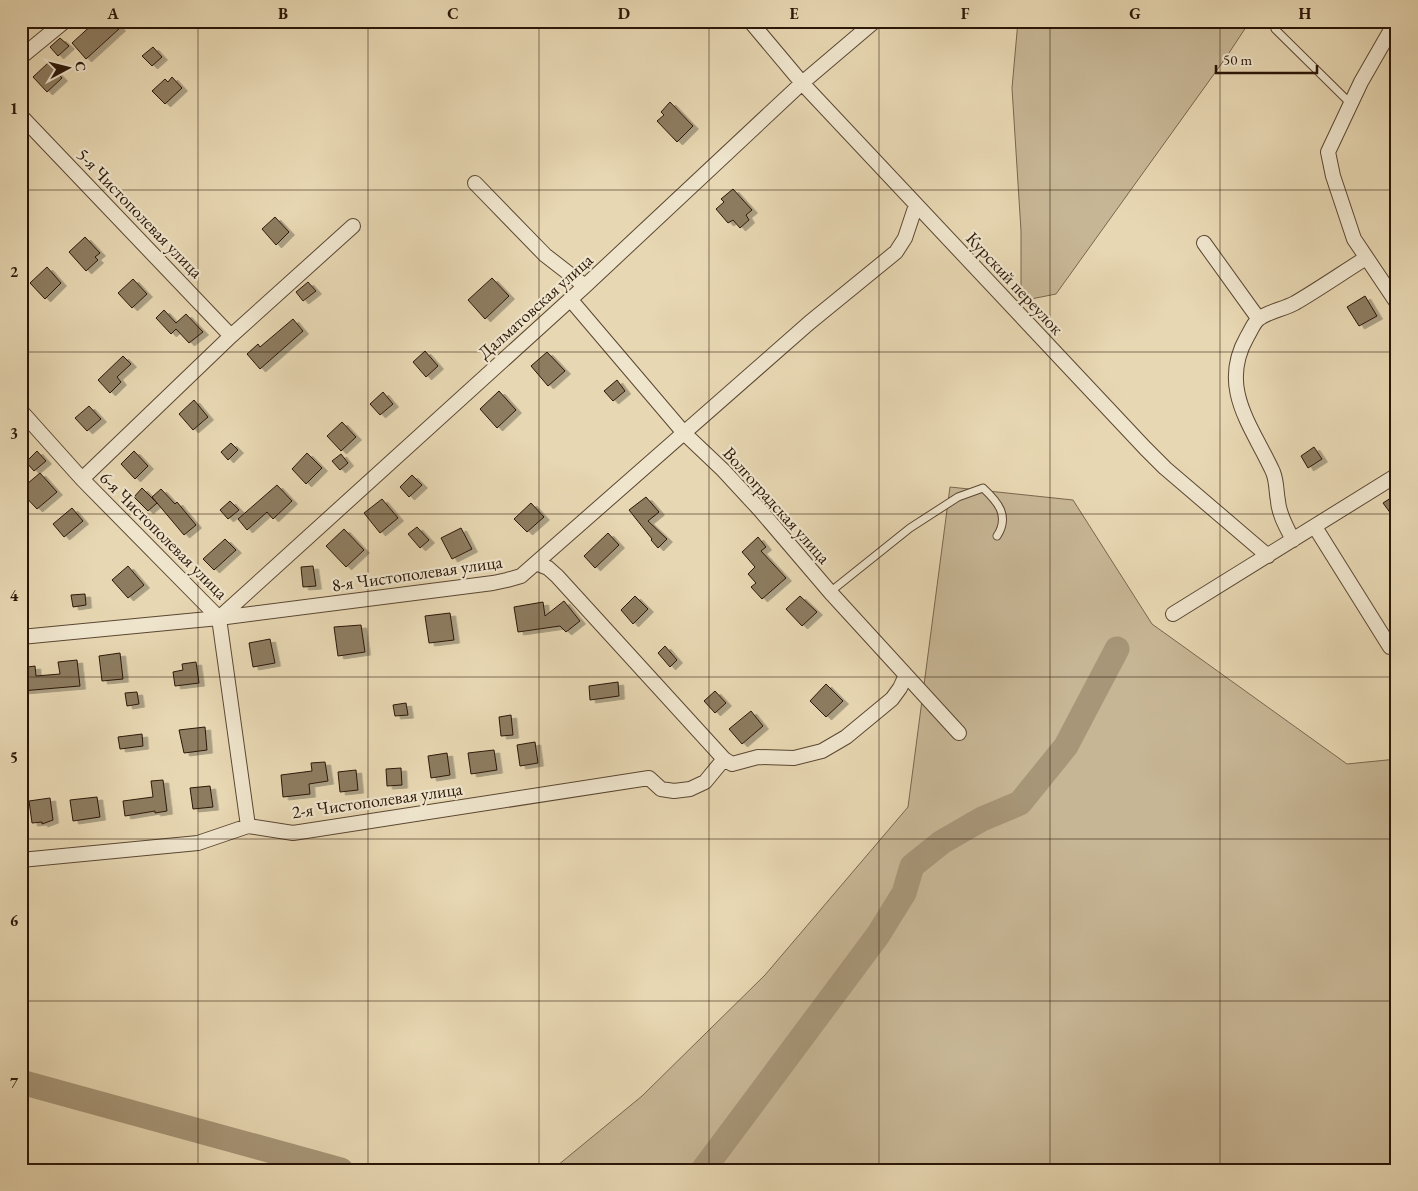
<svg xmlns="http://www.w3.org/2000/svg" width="1418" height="1191" font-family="'EB Garamond',serif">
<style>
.green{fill:#c7b695;stroke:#7a664e}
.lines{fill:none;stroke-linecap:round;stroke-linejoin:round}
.river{stroke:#a79678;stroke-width:25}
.building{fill:#8d7b60;stroke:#2c1708;filter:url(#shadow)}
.service-casing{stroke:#5b4732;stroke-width:9}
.minor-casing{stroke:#5b4732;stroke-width:16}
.service{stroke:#efe5cd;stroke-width:7}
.minor{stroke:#efe5cd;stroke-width:14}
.grid{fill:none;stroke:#2c1708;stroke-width:1;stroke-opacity:0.55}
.labels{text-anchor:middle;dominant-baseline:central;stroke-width:4.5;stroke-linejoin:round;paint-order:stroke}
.street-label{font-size:18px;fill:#2c1708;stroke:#efe5cd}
.neatline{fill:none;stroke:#2c1708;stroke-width:2}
.grid-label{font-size:16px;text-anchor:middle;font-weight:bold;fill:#2c1708}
</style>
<defs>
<filter id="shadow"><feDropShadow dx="5.5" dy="3" stdDeviation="0" flood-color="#0004"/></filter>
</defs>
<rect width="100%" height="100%" fill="#e7d7b2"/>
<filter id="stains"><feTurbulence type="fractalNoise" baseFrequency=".004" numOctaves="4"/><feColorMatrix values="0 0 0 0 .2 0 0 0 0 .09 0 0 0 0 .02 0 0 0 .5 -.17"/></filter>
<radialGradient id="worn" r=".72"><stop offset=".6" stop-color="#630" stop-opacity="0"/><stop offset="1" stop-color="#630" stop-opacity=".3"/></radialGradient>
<path class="green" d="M 1018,21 L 1250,21 L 1227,56 L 1056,294 L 1021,301 L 1021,231 L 1012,88 Z
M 950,487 L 1073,500 L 1152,624 L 1347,764 L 1397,759 L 1397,1170 L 552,1170 L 642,1096 L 765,975 L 908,807 Z"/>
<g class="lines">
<path class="river" d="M 21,1082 L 341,1170
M 703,1170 L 878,935 L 904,893 L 912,866 L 942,842 L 982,819 L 1020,803 L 1066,746 L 1117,649"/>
</g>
<path class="building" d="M 96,21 L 114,21 L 120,28 L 86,59 L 72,43 Z
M 60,38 L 69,46 L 58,56 L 50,47 Z
M 153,47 L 162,57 L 152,66 L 142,56 Z
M 48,63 L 62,78 L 47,92 L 33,77 Z
M 172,77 L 182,88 L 165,104 L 152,91 L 165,79 L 168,82 Z
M 670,102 L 693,126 L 677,142 L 657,121 L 664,115 L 661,112 Z
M 733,189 L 752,210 L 746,215 L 749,220 L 740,228 L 733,220 L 728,223 L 716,209 L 724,202 L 721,199 Z
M 275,217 L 289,232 L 276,245 L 262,229 Z
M 85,237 L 100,253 L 95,257 L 98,260 L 86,271 L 69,252 Z
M 47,267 L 61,283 L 45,299 L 30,283 Z
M 492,278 L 509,296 L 485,319 L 468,300 Z
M 133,279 L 147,294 L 132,308 L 118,293 Z
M 308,282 L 316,291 L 303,301 L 296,292 Z
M 1365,296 L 1377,316 L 1359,326 L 1347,307 Z
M 164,310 L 176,323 L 186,314 L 203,332 L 189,343 L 176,329 L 171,334 L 156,318 Z
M 293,319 L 303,331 L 260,369 L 247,354 L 258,344 L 260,347 Z
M 425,351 L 438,366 L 426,377 L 413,362 Z
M 547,352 L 565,371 L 548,386 L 531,366 Z
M 123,356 L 131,364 L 117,377 L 121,382 L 110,393 L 98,380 Z
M 617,380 L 625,391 L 613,401 L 604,391 Z
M 499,391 L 516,410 L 497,428 L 480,409 Z
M 383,392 L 393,404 L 380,415 L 370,404 Z
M 194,400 L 208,417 L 193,430 L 179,414 Z
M 89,406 L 101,419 L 87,431 L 75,418 Z
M 342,422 L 356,437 L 341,451 L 327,436 Z
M 231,443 L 238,450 L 228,460 L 221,452 Z
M 1314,447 L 1322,459 L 1308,468 L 1301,456 Z
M 37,451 L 46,461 L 34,471 L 26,462 Z
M 134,451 L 148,466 L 135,479 L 121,464 Z
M 307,453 L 322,468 L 306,484 L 292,469 Z
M 341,454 L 348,463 L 340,470 L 332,461 Z
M 40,473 L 57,492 L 37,509 L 21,492 L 21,489 Z
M 412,475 L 422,485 L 409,497 L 400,487 Z
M 277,485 L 292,501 L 273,519 L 267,512 L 247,530 L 238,519 Z
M 142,488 L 157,503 L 148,511 L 134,497 Z
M 161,489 L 175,504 L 177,502 L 196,525 L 184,535 L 152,497 Z
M 1397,494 L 1397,522 L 1383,503 Z
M 646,497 L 659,512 L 648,521 L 667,539 L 658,548 L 651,540 L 652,539 L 629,510 Z
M 382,499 L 398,518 L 380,533 L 364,513 Z
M 230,501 L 239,510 L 228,519 L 220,510 Z
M 531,503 L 544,517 L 527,532 L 514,519 Z
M 72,508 L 83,521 L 64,537 L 53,524 Z
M 417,527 L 429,540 L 420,548 L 408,534 Z
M 461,528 L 472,549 L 452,559 L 441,538 Z
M 344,529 L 364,550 L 346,567 L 326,546 Z
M 608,533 L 619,545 L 595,568 L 584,556 Z
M 758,537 L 766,547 L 761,551 L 786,578 L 762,599 L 751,587 L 756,583 L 748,574 L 755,567 L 742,552 Z
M 225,539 L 236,550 L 214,570 L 203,559 Z
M 128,566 L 144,585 L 128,598 L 112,580 Z
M 313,566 L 316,586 L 303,587 L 301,567 Z
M 85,594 L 86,605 L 73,607 L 71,595 Z
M 635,596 L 648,609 L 633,624 L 621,610 Z
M 800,596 L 817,612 L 802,626 L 786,609 Z
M 564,601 L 580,621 L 566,632 L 560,626 L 518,632 L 514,607 L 543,602 L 545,616 Z
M 450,613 L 454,640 L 429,643 L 425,616 Z
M 361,625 L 365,652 L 338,656 L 334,627 Z
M 270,639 L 275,663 L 253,667 L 249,643 Z
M 665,646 L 677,660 L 670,667 L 658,653 Z
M 120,653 L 123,679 L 102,681 L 99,656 Z
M 77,660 L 80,686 L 21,691 L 21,668 L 35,666 L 36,676 L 60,674 L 58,662 Z
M 196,662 L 199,683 L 175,686 L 173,672 L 183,670 L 182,664 Z
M 618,682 L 619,696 L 590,700 L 589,686 Z
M 826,684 L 843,701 L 826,717 L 810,701 Z
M 715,691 L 726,703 L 715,713 L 704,701 Z
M 137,692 L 139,704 L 127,706 L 125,693 Z
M 406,703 L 408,715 L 395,716 L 393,705 Z
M 751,711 L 763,726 L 742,744 L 729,729 Z
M 511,715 L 513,735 L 501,736 L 499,717 Z
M 205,727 L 207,750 L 184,753 L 179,730 Z
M 142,734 L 143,746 L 120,749 L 118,737 Z
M 535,742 L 538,763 L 520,766 L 517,745 Z
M 494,750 L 497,770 L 471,774 L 468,753 Z
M 447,753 L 450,775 L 431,778 L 428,756 Z
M 325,762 L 328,781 L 309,784 L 310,794 L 283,797 L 281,775 L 312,771 L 311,763 Z
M 401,768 L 402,785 L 387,786 L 386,769 Z
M 356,770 L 358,790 L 340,792 L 338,772 Z
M 163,780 L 167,811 L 155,813 L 155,811 L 125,816 L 123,801 L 153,797 L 151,781 Z
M 210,786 L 213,807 L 193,809 L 190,788 Z
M 97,797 L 100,817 L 73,821 L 70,800 Z
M 50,798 L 53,820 L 42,824 L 42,822 L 32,823 L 29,801 Z"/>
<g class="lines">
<g class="service-casing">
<path id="service" d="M 1274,21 L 1275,29 L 1350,103
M 830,592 L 910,528 L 958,497 L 983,488 C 998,502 1010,516 997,536"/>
</g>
<g class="minor-casing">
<path id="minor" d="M 750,21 L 802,83 L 1145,448 L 1165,468 L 1268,556
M 1396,21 L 1361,82 L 1328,152 L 1333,176 L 1354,239 L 1397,303
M 21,57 L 65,21
M 21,116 L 231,336
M 475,183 L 545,255 L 585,286
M 1204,243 L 1258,318
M 570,299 L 684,433 L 723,470 L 760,510 L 830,592 L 959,733
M 21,411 L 82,479 L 219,618 L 248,826
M 82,479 L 231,336 L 353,226
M 1315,527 L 1390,647
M 1293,540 C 1287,528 1279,515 1278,501 C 1276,491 1277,482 1273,472 C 1252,426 1218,388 1247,337 C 1251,331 1254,321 1260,318 C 1270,311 1284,309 1295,303 C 1319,289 1342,273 1366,258
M 536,563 L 548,568 L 557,576 L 724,759 L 732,764 L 758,757 L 794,758 L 822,751 L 846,737 L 892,699 L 900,688 L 906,675
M 1173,614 L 1397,475
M 219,618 L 585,286 L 802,83 L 875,21
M 21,637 L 219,618 L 493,583 L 507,580 L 521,576 L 809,323 L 896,252 L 905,238 L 916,205
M 21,860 L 198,843 L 248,826 L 293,833 L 649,778 L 661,789 L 674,791 L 690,789 L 705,782 L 724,759"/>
</g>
<use href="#service" class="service"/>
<use href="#minor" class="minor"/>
</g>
<path class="grid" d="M 198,21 L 198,1170M 368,21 L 368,1170M 539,21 L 539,1170M 709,21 L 709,1170M 879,21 L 879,1170M 1050,21 L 1050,1170M 1220,21 L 1220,1170M 21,190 L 1397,190M 21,352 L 1397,352M 21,514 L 1397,514M 21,677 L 1397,677M 21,839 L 1397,839M 21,1001 L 1397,1001"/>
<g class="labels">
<g class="street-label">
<text transform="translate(140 213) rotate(46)">5-я Чистополевая улица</text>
<text transform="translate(1015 283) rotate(47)">Курский переулок</text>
<text transform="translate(535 306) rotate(-42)">Далматовская улица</text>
<text transform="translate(777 505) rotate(48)">Волгоградская улица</text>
<text transform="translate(164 535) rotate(45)">6-я Чистополевая улица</text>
<text transform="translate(417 573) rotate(-8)">8-я Чистополевая улица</text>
<text transform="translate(377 800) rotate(-8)">2-я Чистополевая улица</text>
</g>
</g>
<rect width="1418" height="1191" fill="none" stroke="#e7d7b2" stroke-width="55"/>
<g transform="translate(68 68) rotate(83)" stroke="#efe5cd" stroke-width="4" paint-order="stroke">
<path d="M0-4L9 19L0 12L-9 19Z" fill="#2c1708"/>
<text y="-8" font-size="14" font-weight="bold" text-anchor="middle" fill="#2c1708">С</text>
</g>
<path d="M1216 65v8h101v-8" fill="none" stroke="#2c1708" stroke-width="2.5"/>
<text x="1223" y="65" font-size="15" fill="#2c1708" stroke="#efe5cd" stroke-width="4" paint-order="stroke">50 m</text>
<rect x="28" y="28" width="1362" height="1136" class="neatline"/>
<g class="grid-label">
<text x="113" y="19">A</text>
<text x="283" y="19">B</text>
<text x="453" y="19">C</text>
<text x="624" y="19">D</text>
<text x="794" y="19">E</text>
<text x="965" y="19">F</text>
<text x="1135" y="19">G</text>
<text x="1305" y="19">H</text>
<text x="14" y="114">1</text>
<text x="14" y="277">2</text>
<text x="14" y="439">3</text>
<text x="14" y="601">4</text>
<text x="14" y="763">5</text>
<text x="14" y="926">6</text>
<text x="14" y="1088">7</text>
</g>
<rect width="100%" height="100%" filter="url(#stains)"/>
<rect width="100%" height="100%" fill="url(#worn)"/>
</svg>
